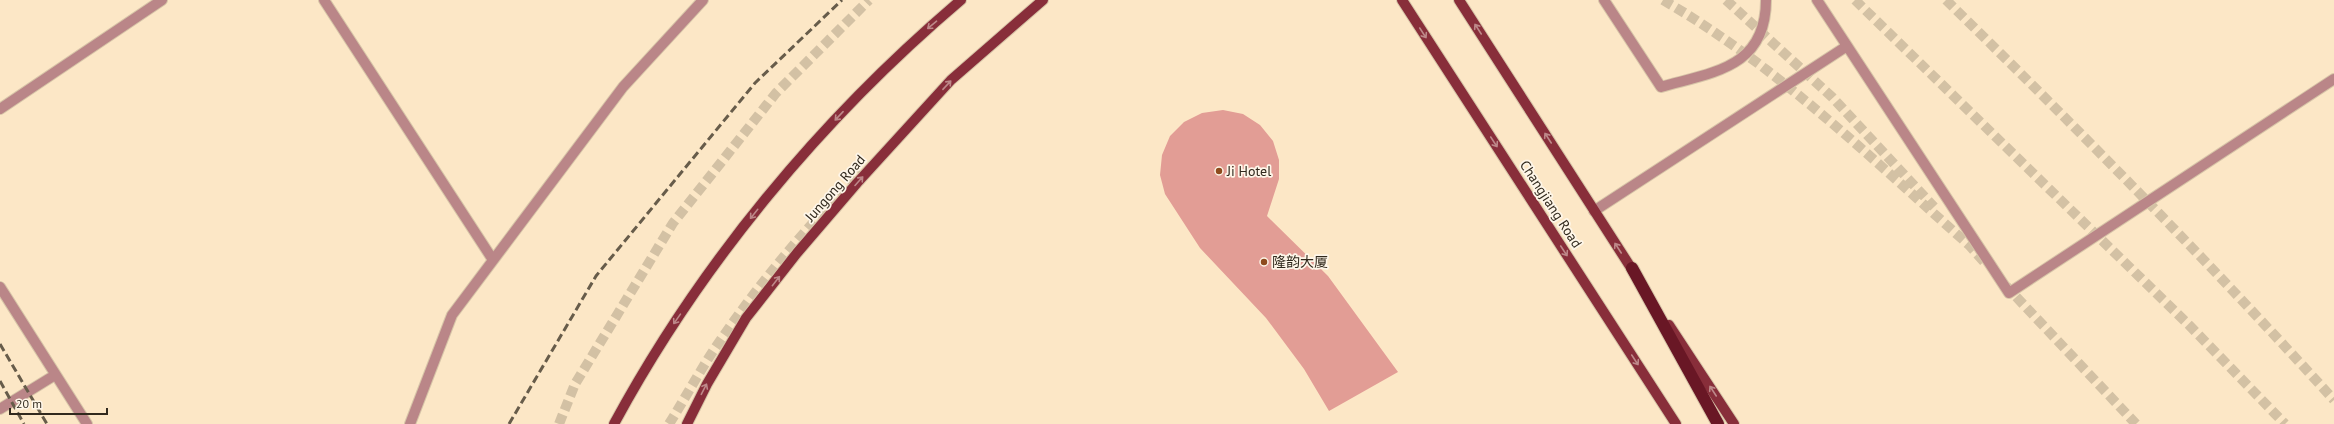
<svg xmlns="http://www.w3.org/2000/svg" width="2334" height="424" font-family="'PT Sans','Noto Sans SC',sans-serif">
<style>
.building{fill:#e29d95}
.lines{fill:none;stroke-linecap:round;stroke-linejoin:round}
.major-tunnel{stroke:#d3c1a4;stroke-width:10;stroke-dasharray:10 5;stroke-linecap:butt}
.minor-casing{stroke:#d7c5a8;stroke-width:12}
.major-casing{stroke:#d7c5a8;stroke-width:12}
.highway-casing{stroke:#d7c5a8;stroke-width:14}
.minor{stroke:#ba8688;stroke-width:10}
.major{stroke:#882e3a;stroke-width:10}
.highway{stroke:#691725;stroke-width:12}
.rail{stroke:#675c4a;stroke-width:3;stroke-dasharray:8 4;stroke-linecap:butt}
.oneway{stroke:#bd8889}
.poi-dot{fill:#8e4b1d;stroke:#fef6e9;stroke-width:1.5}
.labels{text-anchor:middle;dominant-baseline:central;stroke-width:3.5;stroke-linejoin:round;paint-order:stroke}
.poi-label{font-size:14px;fill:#31291d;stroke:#fef6e9;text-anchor:start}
.street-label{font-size:14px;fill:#31291d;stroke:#fef6e9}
</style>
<rect width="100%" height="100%" fill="#fce7c6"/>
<path class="building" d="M 1223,110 L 1243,114 L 1260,125 L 1273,141 L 1279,160 L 1279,179 L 1267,216 L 1328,276 L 1398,372 L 1329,411 L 1304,369 L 1266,318 L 1200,248 L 1165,194 L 1160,175 L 1162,155 L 1170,136 L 1184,122 L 1202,113 Z"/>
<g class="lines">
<path class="major-tunnel" d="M 1663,0 C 1777,66 1871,158 1969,245 L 1987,265
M 1726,0 L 1832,97 L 1934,207
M 1855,0 L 2189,325 L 2285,424
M 1946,0 C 2079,130 2209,262 2334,400
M 2006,286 L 2136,424
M 559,424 L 575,384 L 673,223 L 776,93 L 869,0
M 669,424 C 686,397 701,368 720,341 C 761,281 809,224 861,172"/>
<g class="minor-casing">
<path id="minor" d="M 324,0 L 493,260
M 1604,0 L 1661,87 C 1713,72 1766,68 1766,0
M 1817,0 L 2009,293 L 2334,79
M 0,109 L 162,0
M 1594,211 L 1847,46
M 0,287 L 87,424
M 0,409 L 55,375
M 410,424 L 452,315 L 623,87 L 703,0"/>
</g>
<g class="major-casing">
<path id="major" d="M 1402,0 L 1676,424
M 1459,0 L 1635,274
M 1669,325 L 1734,424
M 614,424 C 701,263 822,118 961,0
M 687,424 L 707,384 L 746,318 L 797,253 L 857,183 L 951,80 L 1043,0"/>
</g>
<g class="highway-casing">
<path id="highway" d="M 1632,268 L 1718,424"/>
</g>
<use href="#minor" class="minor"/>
<use href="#major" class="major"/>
<use href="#highway" class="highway"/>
<path class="rail" d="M 0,344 L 47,424
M 0,381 L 24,424
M 509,424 L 596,276 L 755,83 L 842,0"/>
</g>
<defs><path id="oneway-shaft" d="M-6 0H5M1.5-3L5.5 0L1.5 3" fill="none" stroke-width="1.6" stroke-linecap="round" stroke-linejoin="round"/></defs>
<g class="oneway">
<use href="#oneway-shaft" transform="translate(932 25) rotate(140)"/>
<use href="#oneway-shaft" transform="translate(1478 29) rotate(-123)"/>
<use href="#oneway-shaft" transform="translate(1423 33) rotate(57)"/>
<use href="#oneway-shaft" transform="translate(947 85) rotate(-47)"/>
<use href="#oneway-shaft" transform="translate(839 116) rotate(133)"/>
<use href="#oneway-shaft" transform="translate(1548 138) rotate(-123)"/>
<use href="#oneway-shaft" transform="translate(1494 142) rotate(57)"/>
<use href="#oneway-shaft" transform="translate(859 181) rotate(-48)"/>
<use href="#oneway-shaft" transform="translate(754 214) rotate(129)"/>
<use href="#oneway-shaft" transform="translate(1618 248) rotate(-123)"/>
<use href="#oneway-shaft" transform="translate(1564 251) rotate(57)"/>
<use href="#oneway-shaft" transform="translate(776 281) rotate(-52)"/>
<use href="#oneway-shaft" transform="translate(677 319) rotate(125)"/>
<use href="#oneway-shaft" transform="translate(1635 360) rotate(57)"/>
<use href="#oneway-shaft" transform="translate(704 389) rotate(-63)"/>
<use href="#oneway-shaft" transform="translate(1713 391) rotate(-123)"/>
</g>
<g class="poi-dot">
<circle cx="1219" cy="171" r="4"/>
<circle cx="1264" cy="262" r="4"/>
</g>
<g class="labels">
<g class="poi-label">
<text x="1227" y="171">Ji Hotel</text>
<text x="1272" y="262">隆韵大厦</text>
</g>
<g class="street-label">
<text transform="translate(835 188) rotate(-49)">Jungong Road</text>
<text transform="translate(1551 204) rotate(57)">Changjiang Road</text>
</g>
</g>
<path d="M10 408v6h97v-6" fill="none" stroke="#31291d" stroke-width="2"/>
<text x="16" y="408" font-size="12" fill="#31291d" stroke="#fef6e9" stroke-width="3" paint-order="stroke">20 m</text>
</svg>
